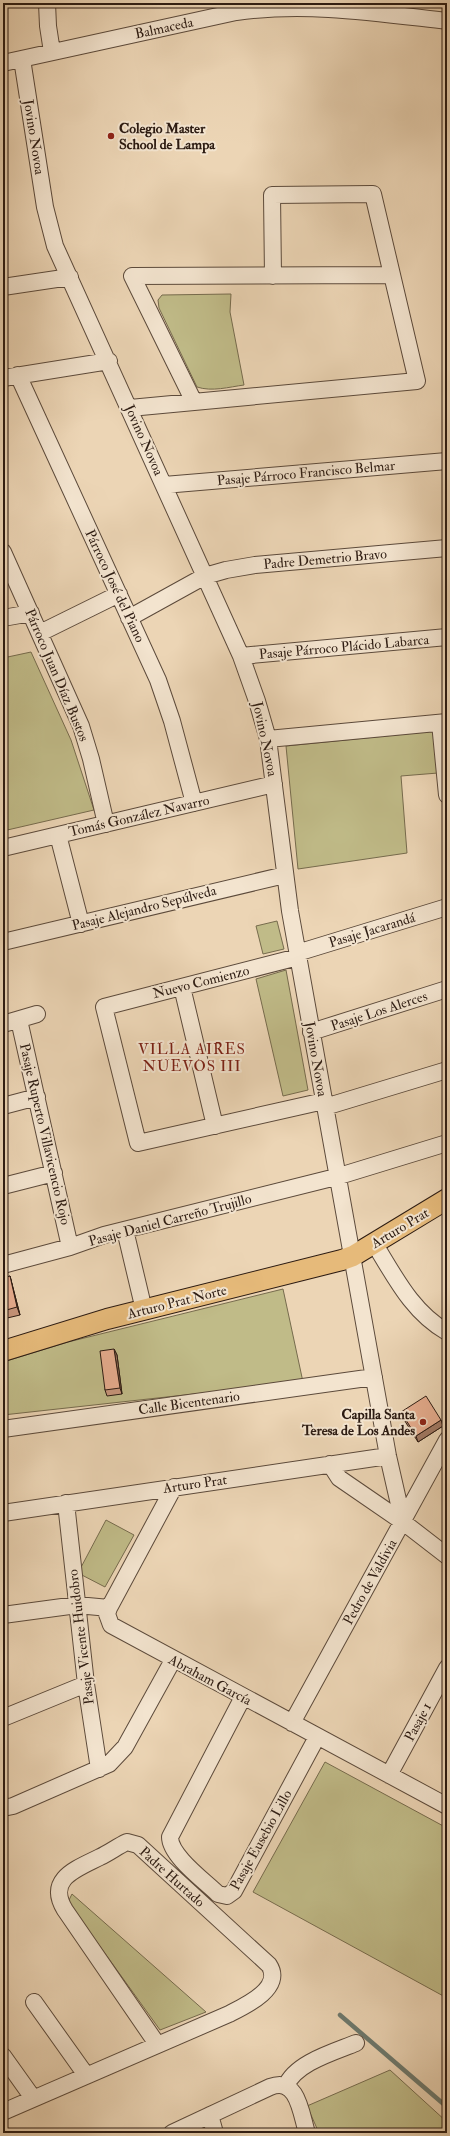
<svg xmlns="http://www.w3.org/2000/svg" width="450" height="2136" font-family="'IM FELL Double Pica',serif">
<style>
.green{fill:#c0bb88;stroke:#766b4d}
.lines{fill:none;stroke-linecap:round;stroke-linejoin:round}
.stream{stroke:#6d7a6f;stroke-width:4.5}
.minor-casing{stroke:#5c4a3b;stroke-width:18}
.major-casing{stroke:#2c1b12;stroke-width:22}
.minor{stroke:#f3e4cf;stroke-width:16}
.major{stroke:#e6ba7a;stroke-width:20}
.wall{fill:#c8967c;stroke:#2c1b12}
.shaded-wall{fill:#a27a65;stroke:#2c1b12}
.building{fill:#e8ae90;stroke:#2c1b12}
.poi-dot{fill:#8f2418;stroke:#f3e4cf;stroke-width:1.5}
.labels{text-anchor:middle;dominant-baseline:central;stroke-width:4;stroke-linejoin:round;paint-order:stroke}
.street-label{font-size:14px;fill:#2c1b12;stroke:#f3e4cf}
.poi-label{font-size:14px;font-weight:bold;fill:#2c1b12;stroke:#f3e4cf;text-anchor:start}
.neighbourhood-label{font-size:15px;letter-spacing:1px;fill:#7a1f14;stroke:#f3e4cf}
</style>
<rect width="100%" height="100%" fill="#ecd5b5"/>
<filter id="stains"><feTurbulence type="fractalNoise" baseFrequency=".005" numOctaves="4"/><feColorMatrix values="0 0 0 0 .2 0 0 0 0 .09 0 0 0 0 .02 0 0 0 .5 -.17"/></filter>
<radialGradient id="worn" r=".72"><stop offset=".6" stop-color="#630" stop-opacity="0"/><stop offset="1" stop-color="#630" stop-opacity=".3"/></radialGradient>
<path class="green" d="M 231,294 L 230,312 L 244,385 C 229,387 212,392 197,387 L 159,308 L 158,300 L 162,295 Z
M 31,652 L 71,740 L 94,810 L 3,831 L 3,658 Z
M 435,731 L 438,773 L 401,776 L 407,853 L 298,869 L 286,746 Z
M 277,921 L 284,949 L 263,954 L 256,926 Z
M 286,970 L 308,1090 L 283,1096 L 256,979 Z
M 283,1289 L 303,1382 L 3,1415 L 3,1362 L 68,1342 Z
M 106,1520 L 134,1535 L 105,1587 L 78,1573 Z
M 325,1762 L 447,1828 L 447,1998 L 253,1892 Z
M 72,1894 L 206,2012 L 160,2030 L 68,1902 Z
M 390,2070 L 447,2122 L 447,2133 L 319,2133 L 307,2106 Z"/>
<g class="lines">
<path class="stream" d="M 340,2015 L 447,2107"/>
<g class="minor-casing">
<path id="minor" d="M 47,3 L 48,26 L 52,52
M 22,59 L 45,207 L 55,246 L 241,656 L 257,701 L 268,739 L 290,911 L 388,1456 L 403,1522
M 3,63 L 236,12 C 307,2 377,13 447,21
M 3,287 L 70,277
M 18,375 L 158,680 L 172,721 L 194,803
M 3,378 L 109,361
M 194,402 L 132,276 L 392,275
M 130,408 L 417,381 L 373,194 L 272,195 L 273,276
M 164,485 L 447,461
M 3,552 L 81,726 L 91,759 L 106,824
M 3,618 L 31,613
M 129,618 L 205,576 L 226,570 L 255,565 L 447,548
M 40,633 L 119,594
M 241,656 L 447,637
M 440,723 L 447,795
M 268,739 L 447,722
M 58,835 L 81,924
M 3,848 L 274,784
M 3,942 L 285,875
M 297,953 L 447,907
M 298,957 L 104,1007 L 138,1143 L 324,1101
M 182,987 L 215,1126
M 19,1020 L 70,1247
M 3,1024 L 37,1014
M 311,1032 L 447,989
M 3,1106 L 37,1097
M 325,1107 L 447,1070
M 3,1186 L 54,1173
M 125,1230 L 144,1310
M 374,1243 C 395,1277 412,1312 447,1332
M 3,1265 L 70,1247 L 104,1235 L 336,1177 L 447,1143
M 3,1429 L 374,1377
M 330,1464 L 339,1478 L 403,1522 L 447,1556
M 174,1487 L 109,1608 L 107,1614 L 111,1625 L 447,1806
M 66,1503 L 86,1684 L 99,1769
M 3,1513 L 388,1456
M 3,1615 L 77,1605 L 109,1608
M 243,1697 L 170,1837 C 170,1856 205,1881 218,1894 L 227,1896 L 234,1891 L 317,1737
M 3,1718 L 86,1684
M 292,1723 L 447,1440
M 389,1775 L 447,1668
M 3,1808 L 13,1806 L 109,1764 L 125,1747 L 173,1660
M 34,2002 L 86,2075
M 3,2056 L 33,2098
M 286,2086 C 295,2063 334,2052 356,2043
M 3,2112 L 229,2014 C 245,2006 284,1988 269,1965 L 138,1845 L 127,1842 C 118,1846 109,1853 100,1857 C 76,1869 46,1879 65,1910 L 157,2044
M 210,2115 L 215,2133
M 172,2133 L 270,2087 C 298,2076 301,2114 307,2133"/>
</g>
<g class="major-casing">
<path id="major" d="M 3,1351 L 107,1319 L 342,1260 L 353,1256 L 447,1199"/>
</g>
<use href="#minor" class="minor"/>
<use href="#major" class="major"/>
</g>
<path class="wall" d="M 10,1276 L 12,1284 L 20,1315 L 3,1319 L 3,1278 Z
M 114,1349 L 117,1355 L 122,1394 L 107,1396 L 105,1390 Z
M 401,1412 L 441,1420 L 443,1426 L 418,1442 L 403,1418 Z"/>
<path class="shaded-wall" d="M 10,1276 L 12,1284 L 20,1315 L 17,1307 Z
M 114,1349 L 117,1355 L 122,1394 L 120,1388 Z
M 441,1420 L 443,1426 L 418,1442 L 416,1436 Z"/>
<path class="building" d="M 10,1276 L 17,1307 L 3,1311 L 3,1278 Z
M 114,1349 L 120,1388 L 105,1390 L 100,1351 Z
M 426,1396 L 441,1420 L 416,1436 L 401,1412 Z"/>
<g class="poi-dot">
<circle cx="111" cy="136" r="4"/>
<circle cx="423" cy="1422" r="4"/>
</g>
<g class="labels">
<g class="street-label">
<text transform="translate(164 28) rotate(-12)">Balmaceda</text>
<text transform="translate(34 137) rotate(81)">Jovino Novoa</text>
<text transform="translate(144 440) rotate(66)">Jovino Novoa</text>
<text transform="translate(306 473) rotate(-5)">Pasaje Párroco Francisco Belmar</text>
<text transform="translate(325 559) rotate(-5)">Padre Demetrio Bravo</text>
<text transform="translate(115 586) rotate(65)">Párroco José del Piano</text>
<text transform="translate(344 647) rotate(-5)">Pasaje Párroco Plácido Labarca</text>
<text transform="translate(57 675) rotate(67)">Párroco Juan Díaz Bustos</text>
<text transform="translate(265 739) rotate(78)">Jovino Novoa</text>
<text transform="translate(139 816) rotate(-13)">Tomás González Navarro</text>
<text transform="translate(144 908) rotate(-14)">Pasaje Alejandro Sepúlveda</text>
<text transform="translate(372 930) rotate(-17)">Pasaje Jacarandá</text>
<text transform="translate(201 982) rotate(-14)">Nuevo Comienzo</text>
<text transform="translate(379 1011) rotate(-18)">Pasaje Los Alerces</text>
<text transform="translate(316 1059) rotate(80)">Jovino Novoa</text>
<text transform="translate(45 1134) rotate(77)">Pasaje Ruperto Villavicencio Rojo</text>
<text transform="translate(170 1220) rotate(-15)">Pasaje Daniel Carreño Trujillo</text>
<text transform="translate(400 1228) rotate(-31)">Arturo Prat</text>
<text transform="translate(177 1302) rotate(-14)">Arturo Prat Norte</text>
<text transform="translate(189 1403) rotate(-8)">Calle Bicentenario</text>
<text transform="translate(195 1484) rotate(-8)">Arturo Prat</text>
<text transform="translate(370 1582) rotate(-61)">Pedro de Valdivia</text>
<text transform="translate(81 1637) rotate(-97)">Pasaje Vicente Huidobro</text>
<text transform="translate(210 1680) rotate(28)">Abraham García</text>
<text transform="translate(418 1722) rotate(-62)">Pasaje 1</text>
<text transform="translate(261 1840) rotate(-61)">Pasaje Eusebio Lillo</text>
<text transform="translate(172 1877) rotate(42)">Padre Hurtado</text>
</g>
<g class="poi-label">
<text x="119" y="128">Colegio Master<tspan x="119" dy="16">School de Lampa</tspan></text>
<text x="415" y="1414" text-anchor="end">Capilla Santa<tspan x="415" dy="16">Teresa de Los Andes</tspan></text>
</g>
<g class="neighbourhood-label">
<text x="192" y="1049">VILLA AIRES<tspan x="192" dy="17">NUEVOS III</tspan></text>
</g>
</g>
<rect width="450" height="2136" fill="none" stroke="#ecd5b5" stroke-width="16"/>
<rect x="4" y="4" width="442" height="2128" fill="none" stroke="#2c1b12" stroke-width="2"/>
<rect x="8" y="8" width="434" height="2120" fill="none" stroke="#2c1b12"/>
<rect width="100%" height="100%" filter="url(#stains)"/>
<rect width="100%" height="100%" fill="url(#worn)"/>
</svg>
